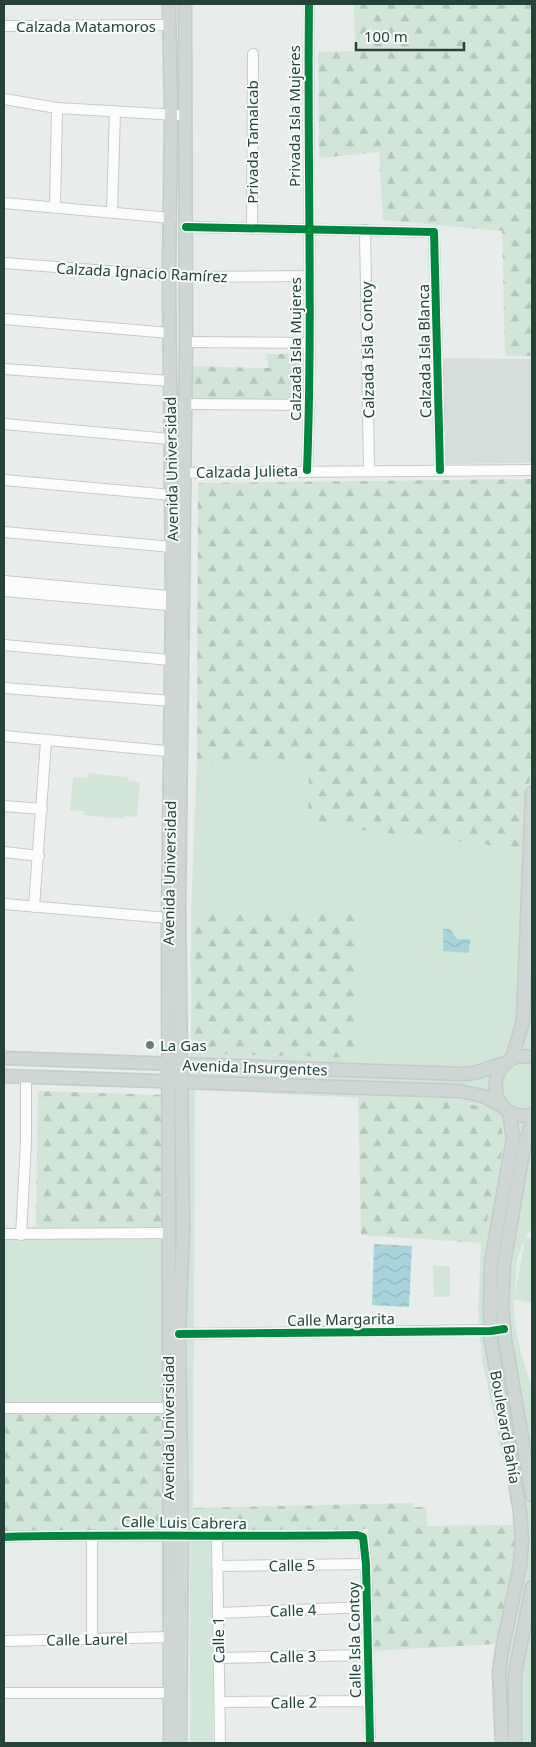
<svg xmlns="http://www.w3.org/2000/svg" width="536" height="1747" font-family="'Noto Sans',sans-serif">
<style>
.built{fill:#d6dedb}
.green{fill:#d1e6d8;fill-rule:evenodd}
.forest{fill:url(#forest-firs)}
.water{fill:url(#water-waves)}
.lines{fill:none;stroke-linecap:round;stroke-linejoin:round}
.minor-casing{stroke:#c5cac8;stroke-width:12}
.major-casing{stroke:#c3ccc9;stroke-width:15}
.minor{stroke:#fcfcfc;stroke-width:10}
.major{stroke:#cfd7d5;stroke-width:12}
.cycleway-casing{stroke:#f7fbf9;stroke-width:11}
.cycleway{stroke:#00873e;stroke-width:8}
.poi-dot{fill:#697e78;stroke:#f7fbf9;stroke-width:2}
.labels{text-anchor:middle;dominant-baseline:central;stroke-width:4;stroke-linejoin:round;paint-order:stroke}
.street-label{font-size:15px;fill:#24423a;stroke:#f7fbf9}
.poi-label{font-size:15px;fill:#24423a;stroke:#f7fbf9;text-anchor:start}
</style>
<defs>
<pattern id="forest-firs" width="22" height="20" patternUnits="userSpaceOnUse" patternTransform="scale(1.25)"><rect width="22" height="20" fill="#d1e6d8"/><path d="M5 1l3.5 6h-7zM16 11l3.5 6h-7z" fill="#b3c6ba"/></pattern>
<pattern id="water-waves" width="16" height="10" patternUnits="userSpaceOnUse" patternTransform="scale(1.25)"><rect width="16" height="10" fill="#a9d4db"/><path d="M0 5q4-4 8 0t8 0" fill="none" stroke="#91b7bd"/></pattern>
</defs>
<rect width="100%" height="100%" fill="#e8edeb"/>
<path class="built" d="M 442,358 L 532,359 L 532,463 L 445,464 Z"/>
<path class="green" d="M 532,755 L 532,1221 L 531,1230 L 526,1237 L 532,1239 L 532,1303 L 514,1299 C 513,1336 524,1357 532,1391 L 532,1743 L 499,1743 L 518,1525 L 482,1361 L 478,1310 L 481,1248 L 504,1142 L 492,1113 L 471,1103 L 195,1090 L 193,1530 L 166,1531 L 166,1416 L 4,1414 L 4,1231 L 36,1226 L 162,1229 L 163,1095 L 191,1053 L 356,1058 L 359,913 L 191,912 L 197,759 L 197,766 L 309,760 L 308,824 L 523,849 ZM 525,1239 L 515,1295 L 517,1258 Z
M 89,773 L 128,777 L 128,781 L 140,782 L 137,817 L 125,816 L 124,819 L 84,815 L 84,811 L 70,810 L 73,777 L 88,778 Z
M 433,1266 L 450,1266 L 450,1297 L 434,1297 Z
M 190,1541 L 214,1541 L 213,1743 L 190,1743 Z"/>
<path class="forest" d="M 354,4 L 532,4 L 532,356 L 505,356 L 502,231 L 383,220 L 379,152 L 319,158 L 318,52 L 355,51 Z
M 266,354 L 302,354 L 298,402 L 185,402 L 188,366 L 269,368 Z
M 532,479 L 532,755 L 523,849 L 308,824 L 309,760 L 197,766 L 198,483 Z
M 191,912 L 360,912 L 356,1058 L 191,1053 Z
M 38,1091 L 163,1095 L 162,1229 L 36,1226 Z
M 358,1097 C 386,1098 473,1096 492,1113 C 501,1121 502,1131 504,1142 L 481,1248 L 481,1243 L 361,1235 Z
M 4,1414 L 166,1416 L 166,1531 L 4,1532 Z
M 413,1503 L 413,1507 L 426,1507 L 427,1526 L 518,1525 L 516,1563 L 497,1644 L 371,1651 L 368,1529 L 193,1530 L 192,1508 Z"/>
<path class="water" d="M 443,929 L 450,929 L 457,939 L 470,939 L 469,953 L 443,951 Z
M 374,1244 L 412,1246 L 409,1307 L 372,1305 Z"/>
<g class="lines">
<g class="minor-casing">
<path id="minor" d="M 4,26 L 168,25
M 4,99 L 57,108 L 178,115
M 4,203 L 171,218
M 55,208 L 57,108
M 112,212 L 115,111
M 186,227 L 434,232 L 440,470
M 252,229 L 253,54
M 365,230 L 369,470
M 4,263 L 186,277 L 309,276
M 4,319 L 170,333
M 186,342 L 309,343
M 4,369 L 170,381
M 184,404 L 310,405
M 4,424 L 170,439
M 307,470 C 313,315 307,159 309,4
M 171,473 L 532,470
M 4,480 L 171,495
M 4,532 L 172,547
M 4,581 L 179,597
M 4,591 L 180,606
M 4,645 L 170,660
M 4,688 L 172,701
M 4,736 L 177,752
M 4,806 L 42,809
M 4,852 L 39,856
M 4,904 L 168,918
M 34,907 L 46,741
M 4,1234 L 169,1233
M 21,1235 L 26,1142 L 26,1077
M 179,1334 L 498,1330
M 4,1408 L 176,1408
M 4,1537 C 122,1534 239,1537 357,1535 L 363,1537 L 366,1564 L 370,1743
M 217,1537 L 220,1743
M 217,1566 L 366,1564
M 218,1613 L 367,1607
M 92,1639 L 92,1535
M 4,1641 L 170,1637
M 219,1658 L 368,1655
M 4,1693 L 175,1693
M 219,1702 L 369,1701"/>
</g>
<g class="major-casing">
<path id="major" d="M 169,4 L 171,114 L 169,276 L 172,596 L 168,918 L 170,1743
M 532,1057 C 484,1048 483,1124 532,1115
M 4,1058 L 462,1074 L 474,1073 L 505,1063
M 512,1059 L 523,1021 L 532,793
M 4,1076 L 460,1091 L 483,1096 L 502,1106
M 532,1123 L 524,1147 L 504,1264 L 502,1307 L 505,1339 L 532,1495
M 180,1743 L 182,1537 L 179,1334 L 183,1228 L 179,906 L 186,342 L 185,4
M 502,1743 L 499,1672 L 502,1650 L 520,1565 L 522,1541 L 520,1512 L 491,1341 L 490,1310 L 491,1263 L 513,1138 L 509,1112
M 515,1743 L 515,1673 L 532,1587"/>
</g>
<use href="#minor" class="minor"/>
<use href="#major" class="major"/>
<g class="cycleway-casing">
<path id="cycleway" d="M 186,227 L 434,232 L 440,470
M 307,470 C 313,315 307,159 309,4
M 179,1334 L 491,1331 L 504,1329
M 4,1537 C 122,1534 239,1537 357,1535 L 363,1537 L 366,1564 L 370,1743"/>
</g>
<use href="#cycleway" class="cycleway"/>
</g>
<circle class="poi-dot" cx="150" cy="1045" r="5"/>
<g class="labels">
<g class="street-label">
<text x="86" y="26">Calzada Matamoros</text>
<text transform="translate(294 116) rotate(-90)">Privada Isla Mujeres</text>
<text transform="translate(252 142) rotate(-90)">Privada Tamalcab</text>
<text transform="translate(142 272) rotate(3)">Calzada Ignacio Ramírez</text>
<text transform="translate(295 349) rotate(-90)">Calzada Isla Mujeres</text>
<text transform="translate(367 350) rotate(-91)">Calzada Isla Contoy</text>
<text transform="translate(424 351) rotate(-91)">Calzada Isla Blanca</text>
<text transform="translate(171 469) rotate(-91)">Avenida Universidad</text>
<text transform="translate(247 471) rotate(-1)">Calzada Julieta</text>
<text transform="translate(169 873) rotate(-89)">Avenida Universidad</text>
<text transform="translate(255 1067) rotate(2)">Avenida Insurgentes</text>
<text transform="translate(341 1319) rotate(-1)">Calle Margarita</text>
<text transform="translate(506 1427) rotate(80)">Boulevard Bahía</text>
<text transform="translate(168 1428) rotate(-90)">Avenida Universidad</text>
<text transform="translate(184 1522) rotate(1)">Calle Luis Cabrera</text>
<text transform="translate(292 1565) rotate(-1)">Calle 5</text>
<text transform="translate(293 1610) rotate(-2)">Calle 4</text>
<text transform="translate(87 1639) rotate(-1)">Calle Laurel</text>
<text transform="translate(218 1640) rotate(-91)">Calle 1</text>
<text transform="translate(354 1640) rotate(-91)">Calle Isla Contoy</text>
<text transform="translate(293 1656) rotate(-1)">Calle 3</text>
<text transform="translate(294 1702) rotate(-1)">Calle 2</text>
</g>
<g class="poi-label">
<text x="160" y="1045">La Gas</text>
</g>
</g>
<rect width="536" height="1747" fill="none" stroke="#24423a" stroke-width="10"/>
<path d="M356 42v8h108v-8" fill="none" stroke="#24423a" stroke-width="2.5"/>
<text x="364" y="42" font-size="15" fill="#24423a" stroke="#f7fbf9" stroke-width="4" paint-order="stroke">100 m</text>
</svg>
